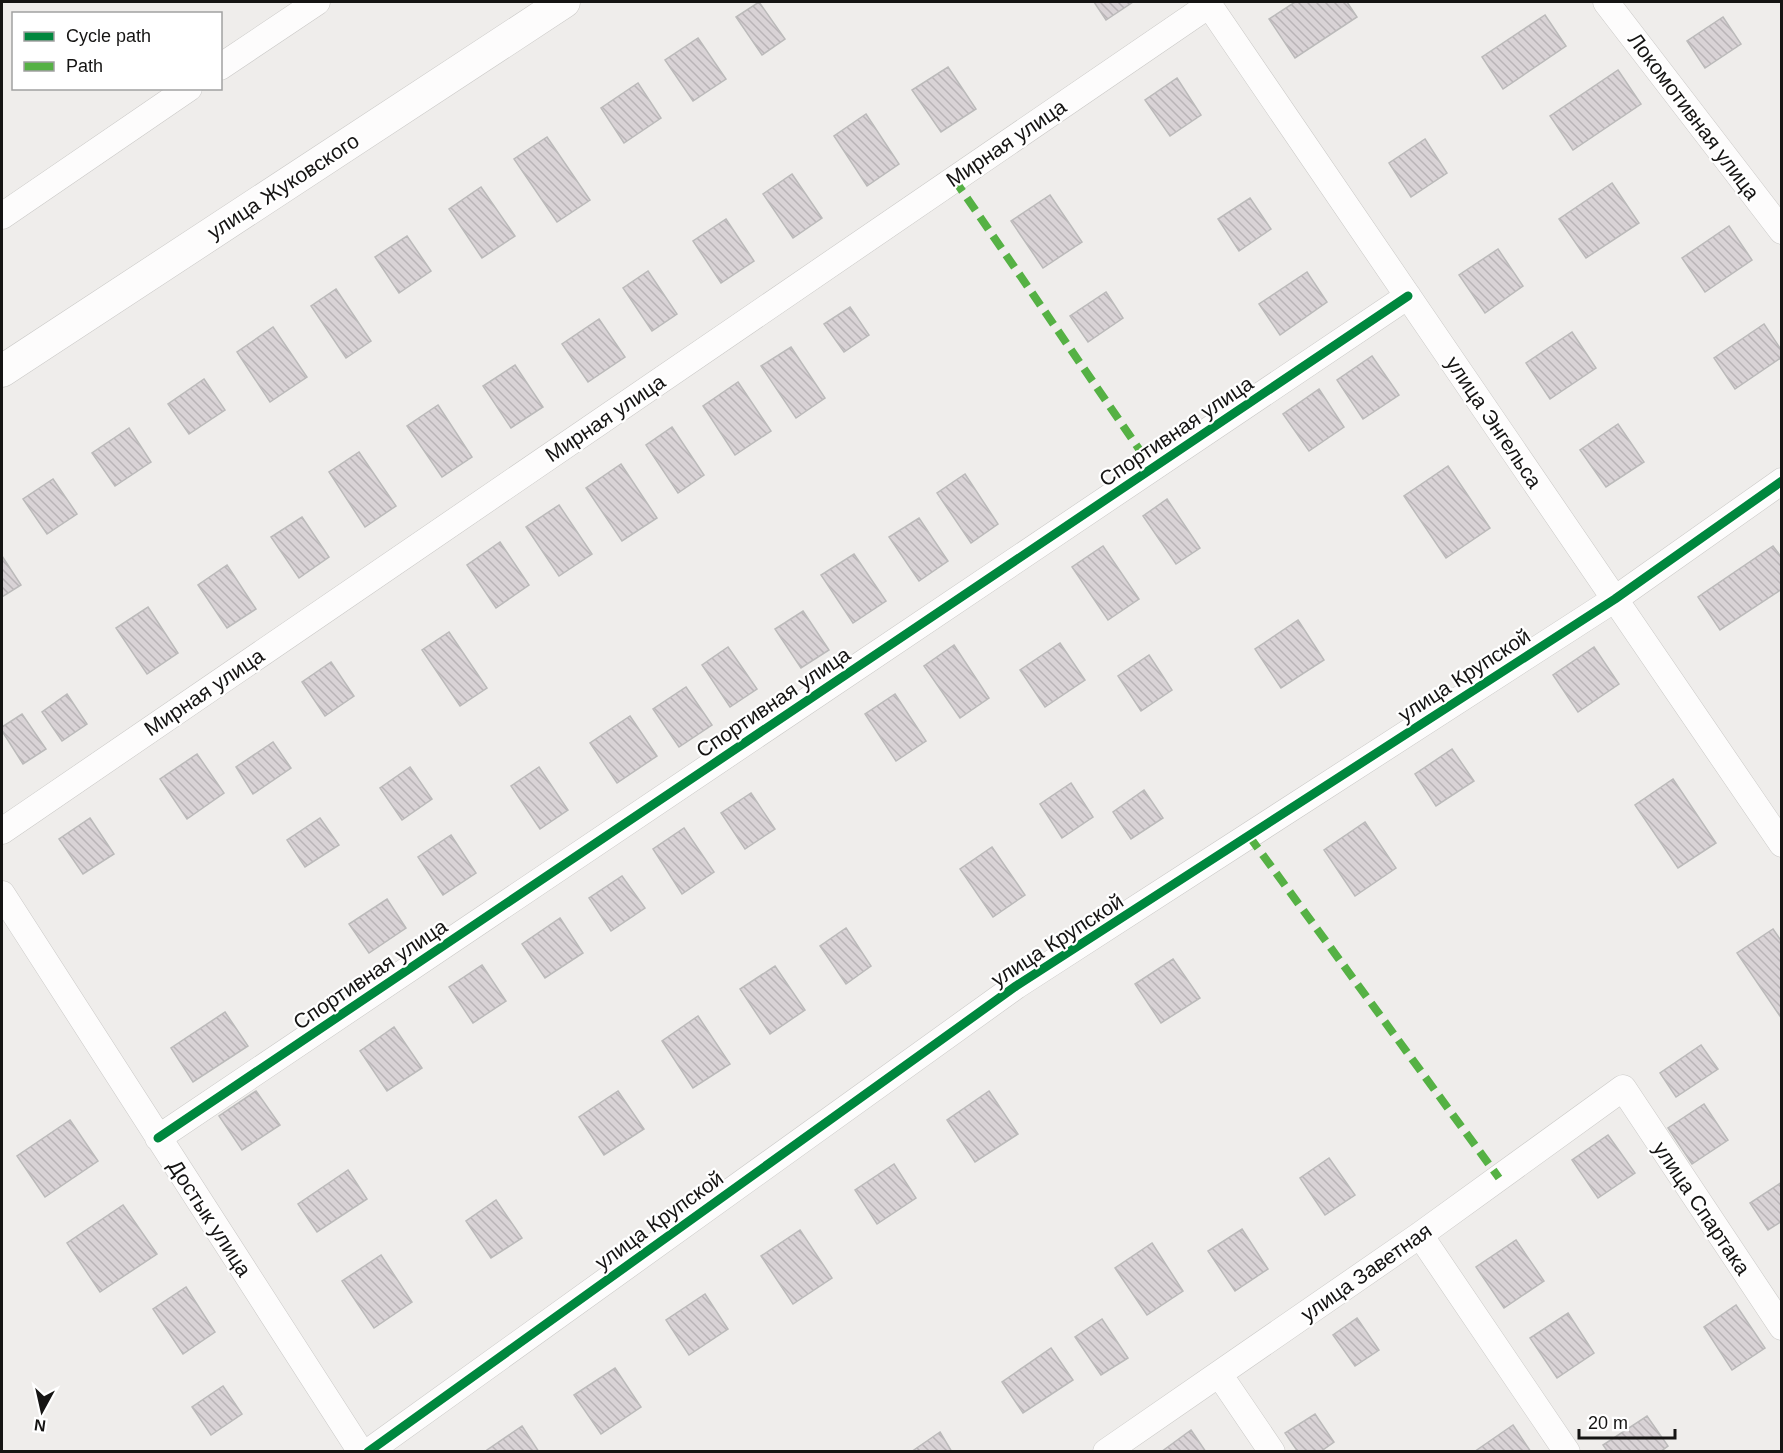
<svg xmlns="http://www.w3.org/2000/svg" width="1783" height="1453" font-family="Helvetica,sans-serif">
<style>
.building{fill:url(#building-back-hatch);stroke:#bbbaba;stroke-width:1.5}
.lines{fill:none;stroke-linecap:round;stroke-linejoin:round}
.minor-casing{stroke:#cac9c7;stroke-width:27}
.tertiary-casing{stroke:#cac9c7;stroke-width:33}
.minor{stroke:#fdfcfc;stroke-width:26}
.tertiary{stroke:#fdfcfc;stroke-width:32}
.quiet{stroke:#55b144;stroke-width:8;stroke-dasharray:15 8;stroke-linecap:butt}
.cycleway-casing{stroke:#fff;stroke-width:13}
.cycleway{stroke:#00873e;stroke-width:9}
.labels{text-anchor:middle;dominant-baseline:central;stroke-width:4.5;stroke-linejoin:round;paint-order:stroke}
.street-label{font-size:21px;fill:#151413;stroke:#fff}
</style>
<defs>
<pattern id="building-back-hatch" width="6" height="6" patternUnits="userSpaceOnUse" patternTransform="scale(1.5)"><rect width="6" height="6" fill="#d9d3d6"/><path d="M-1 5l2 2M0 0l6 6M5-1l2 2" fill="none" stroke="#b9b4b7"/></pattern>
</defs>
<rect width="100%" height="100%" fill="#efedeb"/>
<path class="building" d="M 759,2 L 785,39 L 762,55 L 736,17 Z
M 1094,2 L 1133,2 L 1106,20 Z
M 1295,2 L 1347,2 L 1357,17 L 1295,58 L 1269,19 Z
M 1545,15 L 1566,46 L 1503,89 L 1482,57 Z
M 1723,17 L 1741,44 L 1705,68 L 1687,41 Z
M 698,38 L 726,79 L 693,101 L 665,60 Z
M 948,67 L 976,109 L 941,132 L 912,90 Z
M 1618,70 L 1641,104 L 1573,150 L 1550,116 Z
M 1177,78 L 1201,115 L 1170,136 L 1145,100 Z
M 638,83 L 661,118 L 624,143 L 601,108 Z
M 866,114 L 899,164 L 867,186 L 834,136 Z
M 547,137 L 590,200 L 557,222 L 514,159 Z
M 1425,139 L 1447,173 L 1411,197 L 1389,163 Z
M 792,174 L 822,218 L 793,238 L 763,194 Z
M 1612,183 L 1639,223 L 1586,258 L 1559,219 Z
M 481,187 L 515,236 L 482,258 L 449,209 Z
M 1050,195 L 1082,242 L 1043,268 L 1011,221 Z
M 1250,198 L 1271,229 L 1239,251 L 1218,219 Z
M 726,219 L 754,261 L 721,283 L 693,241 Z
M 1729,226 L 1752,260 L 1705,292 L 1682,258 Z
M 407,236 L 431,271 L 399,293 L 375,257 Z
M 1498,249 L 1523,286 L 1485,313 L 1459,275 Z
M 648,271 L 677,314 L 652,331 L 623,288 Z
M 1307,272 L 1327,302 L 1280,335 L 1259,304 Z
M 336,289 L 371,341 L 346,358 L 311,306 Z
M 1106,292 L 1123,318 L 1088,342 L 1070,316 Z
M 850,307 L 869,335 L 844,352 L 824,324 Z
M 599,319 L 625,357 L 588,382 L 562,344 Z
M 1764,324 L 1782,351 L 1782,357 L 1735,389 L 1714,358 Z
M 273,327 L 307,377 L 270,402 L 237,352 Z
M 1572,332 L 1596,368 L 1550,399 L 1526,363 Z
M 791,347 L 825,398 L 796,418 L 761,366 Z
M 1372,356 L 1399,395 L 1363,419 L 1337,380 Z
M 515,365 L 543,407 L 511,428 L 483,386 Z
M 204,379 L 225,410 L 189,434 L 168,404 Z
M 738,382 L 771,431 L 735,455 L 703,406 Z
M 1319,389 L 1344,427 L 1309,451 L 1283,414 Z
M 438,405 L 472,457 L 442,477 L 407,426 Z
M 1618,424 L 1644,462 L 1606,487 L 1580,450 Z
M 672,427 L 704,475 L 678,493 L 646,445 Z
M 129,428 L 151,462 L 115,486 L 92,453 Z
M 359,452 L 396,506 L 365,527 L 329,472 Z
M 621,464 L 657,518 L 622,541 L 586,488 Z
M 1448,466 L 1490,528 L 1446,558 L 1404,496 Z
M 965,474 L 998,524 L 971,543 L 937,493 Z
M 53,479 L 77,514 L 47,534 L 23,499 Z
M 1167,499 L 1200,548 L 1176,564 L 1143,516 Z
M 559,505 L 592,554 L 559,576 L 526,527 Z
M 302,517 L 329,557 L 299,578 L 271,537 Z
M 919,518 L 948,561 L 919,581 L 889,537 Z
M 500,542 L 529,585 L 496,608 L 467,565 Z
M 1103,546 L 1139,599 L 1108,620 L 1072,567 Z
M 1773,546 L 1782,558 L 1782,589 L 1720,630 L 1698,597 Z
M 854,554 L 886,601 L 853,623 L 821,575 Z
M 2,556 L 21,585 L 2,597 Z
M 227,565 L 256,609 L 227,628 L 198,585 Z
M 148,607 L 178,653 L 147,674 L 116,628 Z
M 803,611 L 829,650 L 801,668 L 775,629 Z
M 1298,620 L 1324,660 L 1281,688 L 1255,649 Z
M 449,632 L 487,688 L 460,706 L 422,650 Z
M 1060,643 L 1085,680 L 1045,707 L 1020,670 Z
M 954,645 L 989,698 L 960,718 L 924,666 Z
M 728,647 L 757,689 L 730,707 L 702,665 Z
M 1594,647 L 1619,684 L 1578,712 L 1553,675 Z
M 1149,655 L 1172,690 L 1141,711 L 1118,676 Z
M 331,662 L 354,696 L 325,716 L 302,682 Z
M 686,687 L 712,725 L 679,747 L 653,709 Z
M 67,694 L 87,724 L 62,741 L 42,712 Z
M 895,694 L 926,741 L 896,761 L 865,714 Z
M 22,714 L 46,749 L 23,764 L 2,731 L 2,727 Z
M 630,716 L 657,756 L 617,783 L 590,743 Z
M 273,742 L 291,768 L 253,794 L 236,767 Z
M 1452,749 L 1474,781 L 1436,806 L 1415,774 Z
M 197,754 L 224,793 L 187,819 L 160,779 Z
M 410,767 L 432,799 L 402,820 L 380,788 Z
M 539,767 L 568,810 L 540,829 L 511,786 Z
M 1673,779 L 1716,843 L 1678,868 L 1635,805 Z
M 1071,783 L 1093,817 L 1062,838 L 1040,804 Z
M 1144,790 L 1163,818 L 1131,839 L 1113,812 Z
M 751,793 L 775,829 L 745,849 L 721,813 Z
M 90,818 L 114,854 L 83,874 L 59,839 Z
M 320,818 L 339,845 L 305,867 L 287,840 Z
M 1365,822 L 1396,868 L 1355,896 L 1324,850 Z
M 684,828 L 714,872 L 682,894 L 653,849 Z
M 451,835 L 476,873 L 443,895 L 418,857 Z
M 992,847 L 1025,895 L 993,917 L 960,869 Z
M 622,876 L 645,908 L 611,931 L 589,898 Z
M 387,899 L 406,928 L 369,953 L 349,924 Z
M 560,918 L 583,953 L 545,978 L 522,944 Z
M 846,928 L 871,966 L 846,984 L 820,946 Z
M 1773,929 L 1782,942 L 1782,1019 L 1737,953 Z
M 1173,959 L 1200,998 L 1161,1023 L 1135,984 Z
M 482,965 L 506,1001 L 473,1023 L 449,987 Z
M 775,966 L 805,1010 L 770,1034 L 740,989 Z
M 225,1012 L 248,1046 L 193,1082 L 171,1048 Z
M 698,1016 L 730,1064 L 693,1088 L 662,1041 Z
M 394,1027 L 422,1068 L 387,1091 L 360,1051 Z
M 1701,1045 L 1718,1069 L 1676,1097 L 1660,1073 Z
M 256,1091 L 280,1125 L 242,1150 L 219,1116 Z
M 618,1091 L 644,1129 L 604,1155 L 579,1117 Z
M 989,1091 L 1018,1134 L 975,1162 L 947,1120 Z
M 1704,1104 L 1728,1140 L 1692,1164 L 1668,1128 Z
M 70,1120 L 98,1161 L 45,1197 L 17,1156 Z
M 1608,1135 L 1635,1173 L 1598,1198 L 1572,1160 Z
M 1329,1158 L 1355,1195 L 1325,1215 L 1300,1178 Z
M 894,1164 L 916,1198 L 877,1224 L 855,1190 Z
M 348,1170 L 367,1199 L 317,1232 L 298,1204 Z
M 1782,1182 L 1782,1221 L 1768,1230 L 1750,1203 Z
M 496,1200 L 522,1238 L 491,1258 L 466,1221 Z
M 123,1205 L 157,1254 L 100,1292 L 67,1243 Z
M 1242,1229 L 1268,1269 L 1235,1291 L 1208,1251 Z
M 800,1230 L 832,1278 L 793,1304 L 761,1256 Z
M 1516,1240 L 1544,1281 L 1504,1308 L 1476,1267 Z
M 1152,1243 L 1183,1291 L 1147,1315 L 1115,1268 Z
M 381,1255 L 412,1302 L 374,1328 L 342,1281 Z
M 186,1287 L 215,1332 L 183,1354 L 153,1309 Z
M 705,1294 L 728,1329 L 689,1355 L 666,1320 Z
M 1736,1305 L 1765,1348 L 1732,1370 L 1704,1327 Z
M 1568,1313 L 1594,1353 L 1557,1378 L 1530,1338 Z
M 1357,1318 L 1379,1350 L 1355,1366 L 1333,1335 Z
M 1102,1319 L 1128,1358 L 1101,1375 L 1075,1337 Z
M 1051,1348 L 1073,1380 L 1023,1413 L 1002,1382 Z
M 615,1368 L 641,1407 L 601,1434 L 574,1395 Z
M 223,1386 L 242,1414 L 211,1435 L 192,1407 Z
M 1315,1414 L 1334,1442 L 1320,1452 L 1298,1452 L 1285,1433 Z
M 1647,1416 L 1668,1446 L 1660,1452 L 1608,1452 L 1603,1445 Z
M 1513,1425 L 1531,1452 L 1474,1452 Z
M 522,1426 L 539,1452 L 488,1452 L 487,1450 Z
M 1191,1430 L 1206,1452 L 1161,1452 Z
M 940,1432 L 952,1452 L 911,1452 Z"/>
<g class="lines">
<g class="minor-casing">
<path id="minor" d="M 1207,2 L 1782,844
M 1606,2 L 1782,231
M 220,67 L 317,2
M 2,216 L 189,88
M 2,831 L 1209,5
M 2,894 L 361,1452
M 158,1138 L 1408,296
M 1420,1235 L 1567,1452
M 1219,1374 L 1272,1452
M 368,1452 L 1016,986 L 1615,599 L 1782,481
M 1106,1452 L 1420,1235 L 1623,1088 L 1782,1327"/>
</g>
<g class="tertiary-casing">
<path id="tertiary" d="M 2,371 L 564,2"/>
</g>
<use href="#minor" class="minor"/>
<use href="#tertiary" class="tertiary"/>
<path class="quiet" d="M 954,179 L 1152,468
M 1249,836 L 1499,1178"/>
<g class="cycleway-casing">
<path id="cycleway" d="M 158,1138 L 1408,296
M 368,1452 L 1016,986 L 1615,599 L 1782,481"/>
</g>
<use href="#cycleway" class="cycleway"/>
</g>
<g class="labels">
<g class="street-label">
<text transform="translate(1694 116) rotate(53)">Локомотивная улица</text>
<text transform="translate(1006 143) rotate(-34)">Мирная улица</text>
<text transform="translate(283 186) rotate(-33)">улица Жуковского</text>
<text transform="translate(605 418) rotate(-34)">Мирная улица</text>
<text transform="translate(1494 422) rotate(56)">улица Энгельса</text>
<text transform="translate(1176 431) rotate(-34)">Спортивная улица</text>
<text transform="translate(1464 675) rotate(-33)">улица Крупской</text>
<text transform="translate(204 692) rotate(-34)">Мирная улица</text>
<text transform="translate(773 702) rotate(-34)">Спортивная улица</text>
<text transform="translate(1057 940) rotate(-33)">улица Крупской</text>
<text transform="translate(370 974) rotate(-34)">Спортивная улица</text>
<text transform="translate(1702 1208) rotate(56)">улица Спартака</text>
<text transform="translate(210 1218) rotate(57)">Достык улица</text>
<text transform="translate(659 1220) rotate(-36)">улица Крупской</text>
<text transform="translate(1366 1272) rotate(-35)">улица Заветная</text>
</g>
</g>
<rect width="1783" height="1453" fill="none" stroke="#151413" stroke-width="6"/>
<rect x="12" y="12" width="210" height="78" fill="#ffffff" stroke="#a1a1a1" stroke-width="1.5"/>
<rect x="24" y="32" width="30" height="9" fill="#00873e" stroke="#a1a1a1" stroke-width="1.5"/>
<text x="66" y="42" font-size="18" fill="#151413">Cycle path</text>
<rect x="24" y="62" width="30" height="9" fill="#55b144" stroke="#a1a1a1" stroke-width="1.5"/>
<text x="66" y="72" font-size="18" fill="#151413">Path</text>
<g transform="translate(42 1411) rotate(188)" stroke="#ffffff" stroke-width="4.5" paint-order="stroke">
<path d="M0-4.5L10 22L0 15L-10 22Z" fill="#151413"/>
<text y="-9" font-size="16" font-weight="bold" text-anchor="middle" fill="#151413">N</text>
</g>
<path d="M1579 1429v9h96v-9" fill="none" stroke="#151413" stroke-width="3"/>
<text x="1588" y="1429" font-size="18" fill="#151413" stroke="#ffffff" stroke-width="4.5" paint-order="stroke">20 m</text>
</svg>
